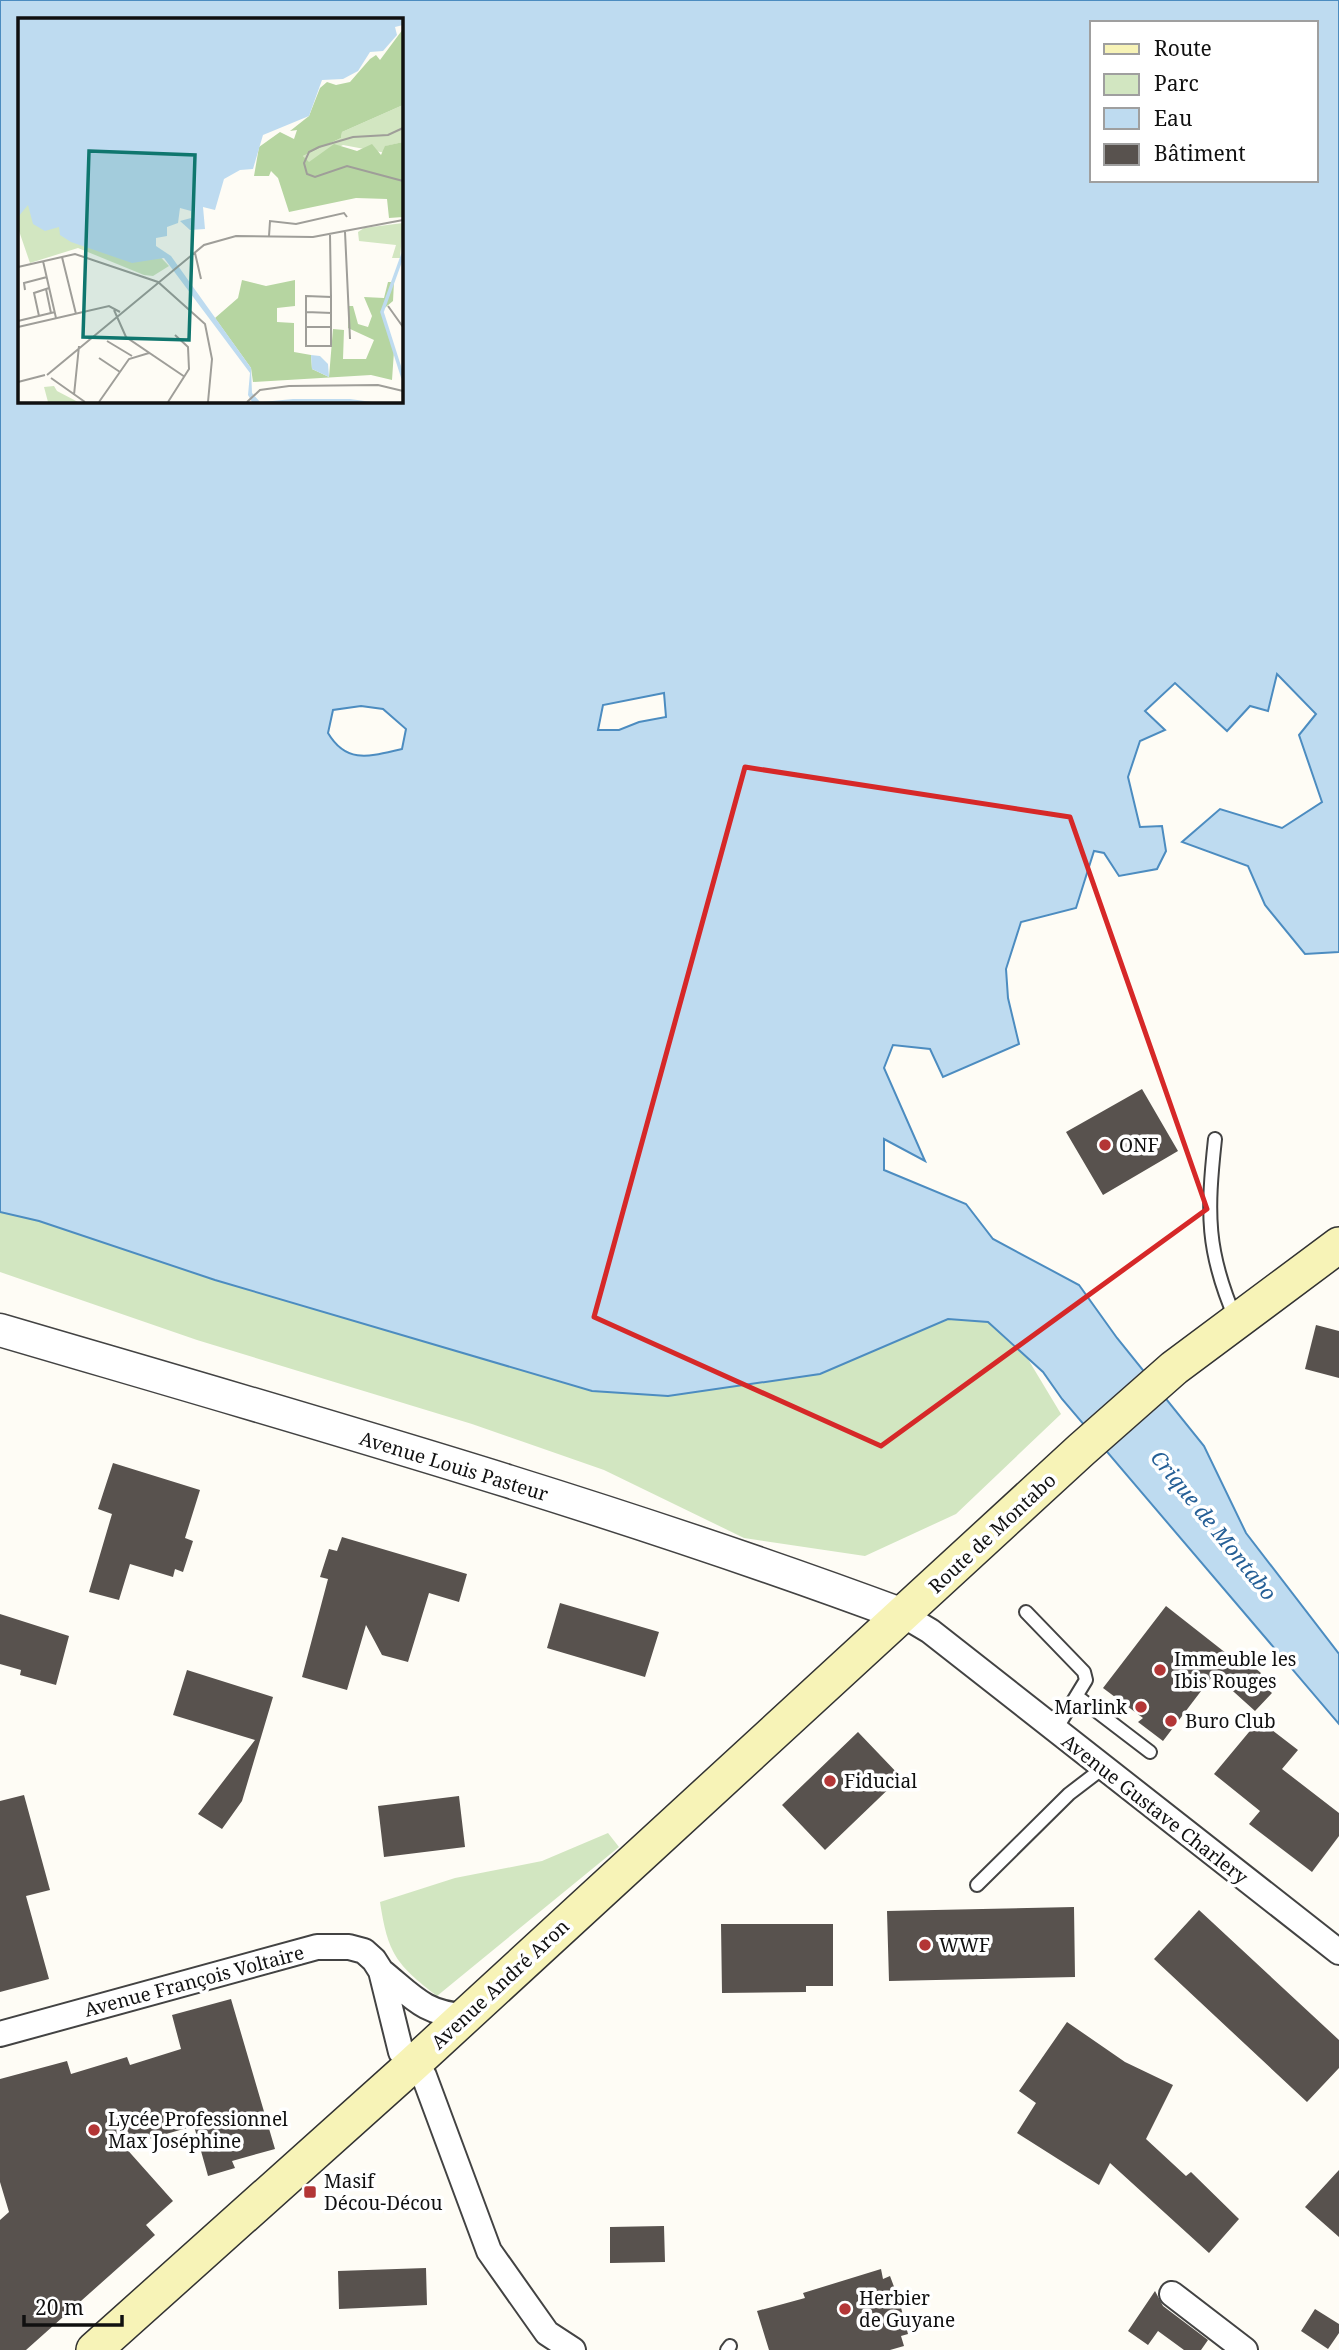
<svg xmlns="http://www.w3.org/2000/svg" width="1339" height="2350" font-family="'Noto Serif',serif">
<style>
.green{fill:#d2e6c1}
.water{fill:#bedbf0;stroke:#4c8cc0;stroke-width:2;fill-rule:evenodd}
.building{fill:#58524e}
.lines{fill:none;stroke-linecap:round;stroke-linejoin:round}
.service-casing{stroke:#434343;stroke-width:16}
.minor-casing{stroke:#434343;stroke-width:28}
.tertiary-casing{stroke:#434343;stroke-width:35}
.secondary-casing{stroke:#323232;stroke-width:38}
.service{stroke:#fff;stroke-width:12}
.minor{stroke:#fff;stroke-width:24}
.tertiary{stroke:#fff;stroke-width:32}
.secondary{stroke:#f7f3b7;stroke-width:35}
.marked{fill:none;stroke:#d62828;stroke-width:5;stroke-linejoin:round}
.poi-dot{fill:#b33636;stroke:#fff;stroke-width:2.5}
.labels{text-anchor:middle;dominant-baseline:central;stroke-width:7;stroke-linejoin:round;paint-order:stroke}
.poi-label{font-size:19px;fill:#101010;stroke:#fff;text-anchor:start}
.street-label{font-size:19px;fill:#101010;stroke:#fff}
.water-label{font-size:21px;font-style:italic;fill:#255f96;stroke:#fff}
.inset-river{fill:none;stroke:#bedbf0;stroke-width:3.5}
.inset-road{fill:none;stroke:#9f9e99;stroke-width:2}
.view{fill:#0f766e;fill-opacity:0.15;stroke:#0f766e;stroke-width:3.5}
.inset-edge{fill:none;stroke:#101010;stroke-width:3.5}
</style>
<rect width="100%" height="100%" fill="#fefcf5"/>
<path class="green" d="M 0,1058 L 793,1165 L 1008,1326 L 1061,1414 L 956,1514 L 865,1556 L 744,1538 L 604,1470 L 472,1424 L 197,1340 L 0,1272 Z
M 608,1833 L 619,1847 L 437,1996 C 396,1964 388,1954 380,1902 L 455,1878 L 542,1861 Z"/>
<path class="water" d="M 0,0 L 1339,0 L 1339,952 L 1305,954 L 1265,905 L 1248,866 L 1182,842 L 1220,809 L 1282,828 L 1322,802 L 1299,735 L 1316,714 L 1277,674 L 1268,711 L 1250,706 L 1227,731 L 1175,683 L 1145,711 L 1165,730 L 1140,741 L 1128,777 L 1140,827 L 1162,826 L 1166,851 L 1157,869 L 1119,876 L 1104,853 L 1094,851 L 1076,908 L 1021,922 L 1006,969 L 1008,998 L 1019,1044 L 943,1077 L 930,1049 L 893,1045 L 884,1068 L 925,1161 L 884,1139 L 884,1170 L 966,1204 L 993,1239 L 1079,1285 L 1117,1338 L 1204,1446 L 1246,1533 L 1339,1654 L 1339,1724 L 1062,1399 L 1043,1372 L 988,1322 L 948,1319 L 820,1374 L 668,1396 L 592,1391 L 215,1280 L 39,1221 L 0,1212 ZM 19,19 L 401,19 L 401,401 L 19,401 ZM 1092,23 L 1316,23 L 1316,180 L 1092,180 ZM 664,693 L 666,717 L 639,722 L 619,730 L 598,730 L 603,705 ZM 361,706 L 383,709 L 406,729 L 402,749 C 371,756 347,765 328,733 L 333,710 Z"/>
<path class="building" d="M 1142,1089 L 1178,1151 L 1103,1195 L 1066,1132 Z
M 1316,1325 L 1339,1331 L 1339,1378 L 1305,1369 Z
M 113,1463 L 200,1490 L 185,1538 L 193,1541 L 183,1572 L 175,1569 L 173,1577 L 130,1564 L 119,1600 L 89,1592 L 112,1514 L 98,1509 Z
M 342,1537 L 467,1574 L 459,1602 L 429,1593 L 408,1662 L 382,1655 L 366,1625 L 347,1690 L 302,1677 L 328,1579 L 320,1577 L 329,1549 L 337,1551 Z
M 560,1603 L 659,1632 L 645,1677 L 547,1648 Z
M 1166,1606 L 1236,1661 L 1240,1655 L 1261,1673 L 1256,1679 L 1272,1693 L 1255,1711 L 1214,1674 L 1163,1741 L 1138,1722 L 1143,1718 L 1103,1688 Z
M 0,1614 L 69,1636 L 56,1685 L 20,1675 L 21,1670 L 0,1664 Z
M 187,1670 L 273,1697 L 242,1801 L 222,1829 L 198,1814 L 255,1740 L 173,1715 Z
M 1259,1720 L 1298,1750 L 1282,1769 L 1339,1813 L 1339,1836 L 1312,1872 L 1249,1824 L 1260,1811 L 1214,1774 Z
M 858,1732 L 901,1777 L 825,1850 L 782,1805 Z
M 24,1795 L 50,1890 L 26,1896 L 49,1979 L 0,1992 L 0,1801 Z
M 459,1796 L 465,1847 L 384,1857 L 378,1806 Z
M 1074,1907 L 1075,1977 L 889,1981 L 887,1911 Z
M 1199,1910 L 1339,2040 L 1339,2068 L 1307,2102 L 1154,1959 Z
M 721,1924 L 833,1924 L 833,1986 L 806,1986 L 806,1992 L 722,1993 Z
M 231,1999 L 275,2149 L 232,2161 L 235,2168 L 208,2176 L 194,2126 L 124,2146 L 173,2201 L 146,2225 L 155,2235 L 26,2350 L 0,2350 L 0,2220 L 9,2212 L 0,2182 L 0,2079 L 67,2061 L 71,2074 L 127,2057 L 130,2065 L 181,2049 L 172,2015 Z
M 1067,2022 L 1125,2062 L 1173,2085 L 1146,2139 L 1186,2176 L 1191,2172 L 1239,2219 L 1209,2253 L 1110,2163 L 1099,2185 L 1017,2133 L 1036,2103 L 1019,2091 Z
M 1339,2170 L 1339,2237 L 1305,2207 Z
M 664,2226 L 665,2262 L 610,2263 L 610,2227 Z
M 426,2268 L 427,2305 L 339,2309 L 338,2271 Z
M 881,2269 L 883,2279 L 890,2276 L 899,2300 L 908,2334 L 901,2336 L 904,2346 L 890,2350 L 769,2350 L 757,2311 L 805,2298 L 803,2293 Z
M 1155,2291 L 1163,2306 L 1208,2340 L 1201,2350 L 1184,2350 L 1158,2331 L 1148,2345 L 1128,2331 Z
M 1315,2309 L 1339,2324 L 1339,2333 L 1328,2349 L 1301,2331 Z"/>
<g class="lines">
<g class="service-casing">
<path id="service" d="M 1215,1139 C 1207,1213 1206,1251 1236,1320
M 1026,1612 L 1084,1672 L 1086,1680 L 1055,1731
M 1078,1697 L 1150,1752
M 977,1885 L 1069,1794 L 1103,1768
M 727,2350 L 730,2346"/>
</g>
<g class="minor-casing">
<path id="minor" d="M 903,1615 L 930,1631 L 1339,1952
M 381,1971 C 412,1996 424,2014 465,2016
M 0,2034 L 317,1947 L 349,1947 L 364,1951 L 374,1960 L 381,1971 L 401,2052 L 424,2076 L 489,2251 L 547,2333 L 573,2350
M 1172,2294 L 1245,2350"/>
</g>
<g class="tertiary-casing">
<path id="tertiary" d="M 0,1330 C 303,1419 608,1505 903,1615"/>
</g>
<g class="secondary-casing">
<path id="secondary" d="M 94,2350 L 411,2066 L 1081,1450 L 1174,1368 L 1339,1245"/>
</g>
<use href="#service" class="service"/>
<use href="#minor" class="minor"/>
<use href="#tertiary" class="tertiary"/>
<use href="#secondary" class="secondary"/>
</g>
<path class="marked" d="M 745,767 L 1070,817 L 1207,1209 L 881,1446 L 594,1317 Z"/>
<g class="poi-dot">
<circle cx="1105" cy="1145" r="7"/>
<circle cx="1160" cy="1670" r="7"/>
<circle cx="1141" cy="1707" r="7"/>
<circle cx="1171" cy="1721" r="7"/>
<circle cx="830" cy="1781" r="7"/>
<circle cx="925" cy="1945" r="7"/>
<circle cx="94" cy="2130" r="7"/>
<rect x="303" y="2185" width="14" height="14" rx="3.5"/>
<circle cx="845" cy="2309" r="7"/>
</g>
<g class="labels">
<g class="poi-label">
<text x="1119" y="1145">ONF</text>
<text x="1174" y="1659">Immeuble les<tspan x="1174" dy="22">Ibis Rouges</tspan></text>
<text x="1127" y="1707" text-anchor="end">Marlink</text>
<text x="1185" y="1721">Buro Club</text>
<text x="844" y="1781">Fiducial</text>
<text x="939" y="1945">WWF</text>
<text x="108" y="2119">Lycée Professionnel<tspan x="108" dy="22">Max Joséphine</tspan></text>
<text x="324" y="2181">Masif<tspan x="324" dy="22">Décou-Décou</tspan></text>
<text x="859" y="2298">Herbier<tspan x="859" dy="22">de Guyane</tspan></text>
</g>
<g class="street-label">
<text transform="translate(454 1466) rotate(17)">Avenue Louis Pasteur</text>
<text transform="translate(992 1533) rotate(-43)">Route de Montabo</text>
<text transform="translate(1155 1809) rotate(38)">Avenue Gustave Charlery</text>
<text transform="translate(194 1981) rotate(-15)">Avenue François Voltaire</text>
<text transform="translate(500 1984) rotate(-43)">Avenue André Aron</text>
</g>
<g class="water-label">
<text transform="translate(1214 1525) rotate(51)">Crique de Montabo</text>
</g>
</g>
<g transform="translate(18 18)">
<rect width="385" height="385" fill="#fefcf5"/>
<path d="M 385,87 L 385,124 L 368,128 L 368,135 L 325,127 L 290,145 L 285,138 L 323,120 L 324,114 ZM 0,170 L 131,227 L 151,248 L 135,258 L 126,257 L 60,230 L 12,245 L 0,210 ZM 385,205 L 382,240 L 374,240 L 378,227 L 341,223 L 340,214 L 346,210 ZM 36,368 L 39,373 L 60,384 L 30,384 L 26,369 Z" fill="#d2e6c1"/>
<path d="M 385,11 L 385,87 L 324,114 L 323,120 L 285,138 L 291,144 L 316,126 L 339,133 L 354,126 L 363,137 L 367,128 L 385,124 L 385,199 L 371,200 L 369,181 L 338,180 L 271,194 L 260,160 L 253,153 L 251,158 L 236,158 L 241,129 L 262,114 L 276,121 L 279,112 L 272,113 L 291,98 L 302,70 L 309,64 L 318,67 L 332,64 L 352,41 L 358,37 L 362,42 ZM 224,262 L 248,268 L 277,262 L 277,288 L 259,290 L 259,304 L 276,305 L 276,334 L 293,337 L 294,351 L 311,359 L 315,311 L 326,312 L 325,341 L 348,341 L 356,322 L 330,310 L 331,288 L 335,288 L 340,306 L 350,309 L 354,298 L 346,279 L 366,280 L 370,264 L 376,264 L 375,283 L 363,293 L 376,333 L 374,362 L 353,357 L 235,364 L 233,350 L 197,300 L 220,280 Z" fill="#b6d5a1"/>
<path d="M 0,1 L 385,1 L 385,7 L 377,9 L 379,17 L 365,33 L 352,34 L 340,53 L 325,61 L 304,62 L 291,98 L 245,117 L 235,151 L 222,152 L 206,161 L 197,192 L 185,189 L 187,211 L 172,212 L 162,203 L 173,200 L 173,193 L 162,190 L 160,205 L 149,209 L 149,218 L 138,220 L 138,228 L 153,238 L 233,350 L 234,375 L 242,384 L 234,384 L 230,377 L 232,355 L 146,240 L 114,245 L 53,224 L 42,217 L 41,209 L 27,213 L 15,206 L 10,187 L 0,199 ZM 293,337 L 302,338 L 310,346 L 311,359 L 294,351 ZM 275,381 L 332,381 L 354,384 L 244,384 Z" fill="#bedbf0"/>
<path class="inset-river" d="M 385,236 L 364,294 L 385,360"/>
<path class="inset-road" d="M 385,110 L 370,117 L 335,119 L 301,129 L 291,134 L 286,145 L 289,156 L 297,159 L 329,148 L 385,163M 327,214 L 332,321M 312,216 L 313,279M 251,218 L 252,203 L 278,206 L 326,195 L 329,199M 177,235 L 183,261M 44,239 L 58,296M 25,243 L 38,300M 0,249 L 57,236 L 140,264 L 187,306 L 194,341 L 190,384M 28,271 L 33,295M 7,272 L 6,265 L 29,259M 288,278 L 313,279 L 313,328 L 288,328 ZM 370,288 L 385,309M 96,292 L 108,319 L 167,359M 288,294 L 314,295M 21,298 L 16,275 L 31,270M 0,303 L 37,294M 0,309 L 91,288 L 102,294M 288,309 L 313,309M 89,323 L 114,338M 81,340 L 102,354M 29,357 L 186,227 L 218,218 L 295,219 L 385,202M 33,360 L 67,384M 0,364 L 27,357M 56,377 L 61,328M 81,384 L 111,341 L 131,335M 150,384 L 171,351 L 170,329 L 157,317M 229,384 L 242,372 L 271,368 L 360,367 L 385,373"/>
<path class="view" d="M 71,133 L 177,137 L 171,322 L 65,319 Z"/>
<rect width="385" height="385" class="inset-edge"/>
</g>
<rect x="1090" y="21" width="228" height="161" fill="#ffffff" stroke="#9f9f9f" stroke-width="2"/>
<rect x="1104" y="44" width="35" height="10" fill="#f7f3b7" stroke="#9f9f9f" stroke-width="2"/>
<text x="1154" y="56" font-size="21" fill="#101010">Route</text>
<rect x="1104" y="74" width="35" height="21" fill="#d2e6c1" stroke="#9f9f9f" stroke-width="2"/>
<text x="1154" y="91" font-size="21" fill="#101010">Parc</text>
<rect x="1104" y="108" width="35" height="21" fill="#bedbf0" stroke="#9f9f9f" stroke-width="2"/>
<text x="1154" y="126" font-size="21" fill="#101010">Eau</text>
<rect x="1104" y="144" width="35" height="21" fill="#58524e" stroke="#9f9f9f" stroke-width="2"/>
<text x="1154" y="161" font-size="21" fill="#101010">Bâtiment</text>
<path d="M24 2315v10h98v-10" fill="none" stroke="#101010" stroke-width="3.5"/>
<text x="35" y="2315" font-size="21" fill="#101010" stroke="#ffffff" stroke-width="5" paint-order="stroke">20 m</text>
</svg>
